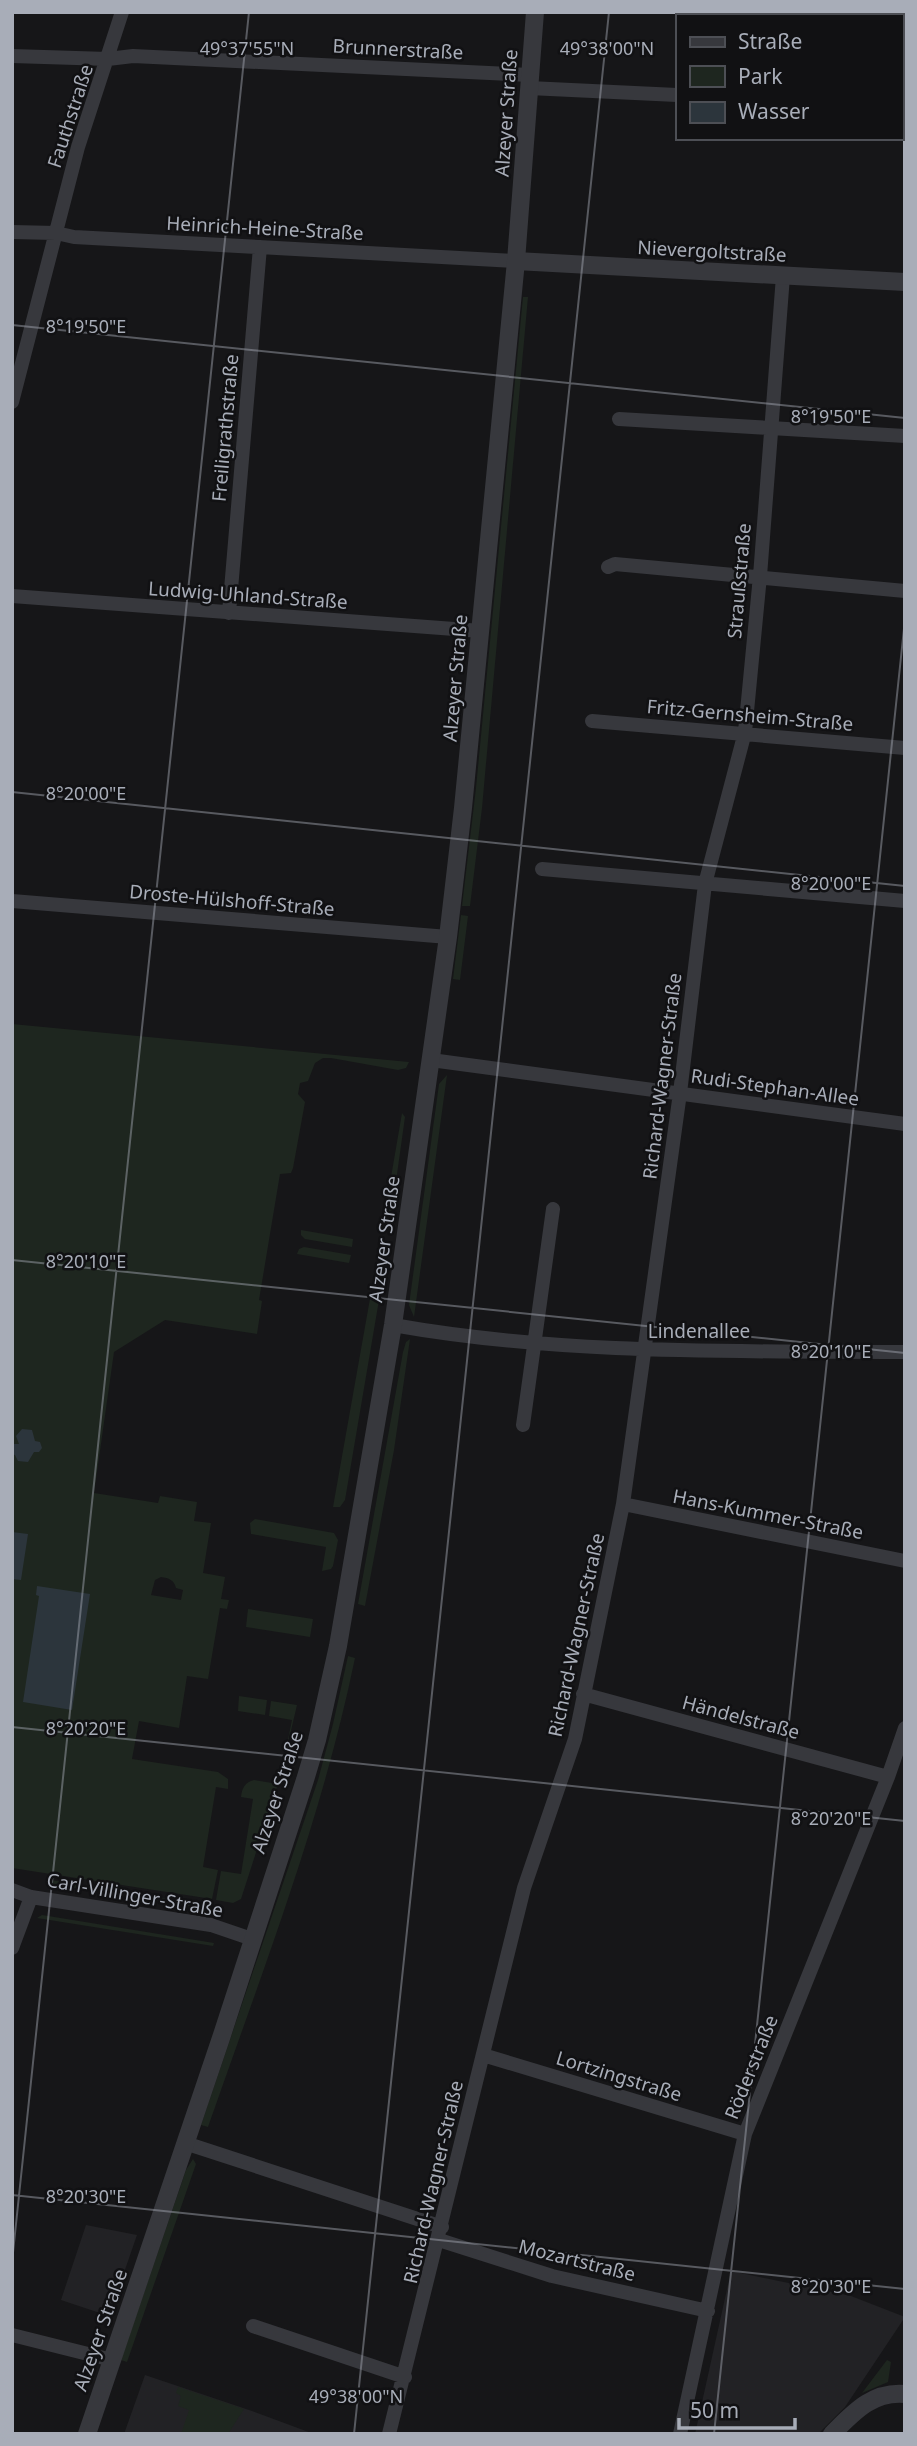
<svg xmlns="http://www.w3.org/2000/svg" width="917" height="2446" font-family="'Noto Sans',sans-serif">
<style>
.built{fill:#222225}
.green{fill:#1e261f;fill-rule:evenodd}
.water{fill:#2c353c}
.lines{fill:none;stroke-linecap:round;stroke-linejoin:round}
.minor{stroke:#37383d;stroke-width:14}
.tertiary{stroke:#37383d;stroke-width:18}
.ticks{fill:none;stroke:#a8adb8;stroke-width:2;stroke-opacity:0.45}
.labels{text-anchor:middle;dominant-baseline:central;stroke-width:5;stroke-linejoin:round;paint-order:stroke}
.street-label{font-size:19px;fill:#a8adb8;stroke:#111113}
.ticks-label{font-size:18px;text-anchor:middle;fill:#a8adb8;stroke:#111113;stroke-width:5;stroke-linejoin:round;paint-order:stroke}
</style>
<rect width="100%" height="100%" fill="#161618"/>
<path class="built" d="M 86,2225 L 137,2235 L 109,2316 L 61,2300 Z
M 731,2271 L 851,2296 L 905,2317 L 845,2407 L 818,2434 L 695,2434 Z
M 145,2375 L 252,2411 L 314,2434 L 124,2434 Z"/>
<path class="green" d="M 523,297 L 528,297 L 482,808 L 470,906 L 462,906 L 476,788 Z
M 461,915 L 468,916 L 460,980 L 453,979 Z
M 12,1024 L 409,1062 L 406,1068 L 398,1070 L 331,1058 L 323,1058 L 315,1063 L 308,1081 L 300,1083 L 298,1094 L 305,1102 L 293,1168 L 291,1173 L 280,1174 L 259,1300 L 262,1301 L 257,1334 L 165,1320 L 114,1352 L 94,1493 L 158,1503 L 160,1496 L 197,1502 L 194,1521 L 211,1523 L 203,1573 L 225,1577 L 221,1599 L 229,1600 L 227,1609 L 220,1608 L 208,1679 L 187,1676 L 179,1728 L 139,1721 L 132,1759 L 218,1772 L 228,1779 L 228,1789 L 216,1787 L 203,1867 L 218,1870 L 212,1899 L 12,1868 ZM 161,1577 C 169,1578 174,1580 176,1588 L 183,1590 L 181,1600 L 151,1595 L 155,1580 Z
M 447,1075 L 414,1317 L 409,1305 L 439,1084 Z
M 402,1113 L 405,1117 L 392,1210 L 389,1216 L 384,1218 Z
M 301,1230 L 353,1239 L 352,1247 L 305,1239 L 301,1235 Z
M 304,1247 L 351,1255 L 349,1263 L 297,1254 L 299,1249 Z
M 371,1293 L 379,1300 L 345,1500 L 340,1507 L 333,1507 Z
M 410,1339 L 394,1450 L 365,1606 L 358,1604 L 403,1352 L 406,1342 Z
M 255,1519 L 334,1533 L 338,1540 L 333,1566 L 331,1569 L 322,1571 L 326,1547 L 251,1534 L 250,1523 Z
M 248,1609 L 313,1619 L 310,1637 L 246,1627 Z
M 348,1656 L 355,1658 C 322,1819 262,1972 208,2127 L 201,2125 L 318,1780 L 333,1724 Z
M 239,1696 L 267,1700 L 265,1715 L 238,1711 Z
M 271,1701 L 297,1705 L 282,1769 L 292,1720 L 269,1716 Z
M 254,1780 L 278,1784 L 241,1899 L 233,1903 L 216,1900 L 221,1871 L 241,1874 L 253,1799 L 241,1797 C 242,1788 245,1782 254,1780 Z
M 51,1880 L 194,1903 L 193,1907 L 50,1884 Z
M 42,1915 L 214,1943 L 213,1946 L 37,1918 Z
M 193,2159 L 196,2164 L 127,2362 L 121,2360 L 186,2170 Z
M 887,2360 L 891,2362 L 888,2382 L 862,2393 Z
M 178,2387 L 244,2409 L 228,2434 L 181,2434 L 189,2410 L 178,2406 L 181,2396 L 176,2393 Z"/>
<path class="water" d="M 22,1429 L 32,1430 L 35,1441 L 40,1442 L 42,1448 L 39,1452 L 34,1452 L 28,1462 L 18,1461 L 15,1455 L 12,1454 L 12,1444 L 19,1444 L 16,1436 Z
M 12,1532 L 28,1534 L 21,1580 L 12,1579 Z
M 37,1586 L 90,1594 L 72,1710 L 23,1702 L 39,1596 L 36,1595 Z"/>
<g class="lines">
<path class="minor" d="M 818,16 L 818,12
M 12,56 L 108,59 L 133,56 L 530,75
M 529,88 L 677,95
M 901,105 L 905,105
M 12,232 L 56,233 L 74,237 L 516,261
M 12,402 L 78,147 L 122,12
M 619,419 L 905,436
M 608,567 L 615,564 L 905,591
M 12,596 L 481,631
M 229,613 L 260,247
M 592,721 L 905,748
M 542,869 L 905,901
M 12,901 L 448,937
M 431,1060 L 905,1124
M 393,1325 C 562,1355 734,1351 905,1352
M 523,1425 L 553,1209
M 623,1504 L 905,1561
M 583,1694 L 888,1777
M 12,1890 L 31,1897 L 211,1925 L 252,1939
M 12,1948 L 31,1897
M 483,2055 L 745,2134
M 185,2143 L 442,2227
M 439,2240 L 552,2276 L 708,2311
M 253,2326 L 405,2377
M 12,2335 L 112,2360
M 389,2434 L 524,1888 L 575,1739 L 623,1504 L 680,1093 L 705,884 L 745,732 L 760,576 L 783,276
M 680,2434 L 745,2134 L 888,1777 L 905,1728"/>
<path class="tertiary" d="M 516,261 L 905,282
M 87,2434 L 221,2038 L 305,1780 L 317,1740 L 338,1646 L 393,1325 L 448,937 L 463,808 L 516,261 L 535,12
M 832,2434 C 853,2413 872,2391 905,2394"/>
</g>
<path class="ticks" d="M 12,325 L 905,418M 12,792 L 905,886M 12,1260 L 905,1353M 12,1727 L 905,1821M 12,2195 L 905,2289M 12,2262 L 249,12M 354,2434 L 609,12M 714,2434 L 905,619"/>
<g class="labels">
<g class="street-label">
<text transform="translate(398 49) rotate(3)">Brunnerstraße</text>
<text transform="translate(506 113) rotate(-86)">Alzeyer Straße</text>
<text transform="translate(70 116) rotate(-72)">Fauthstraße</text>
<text transform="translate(265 228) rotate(3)">Heinrich-Heine-Straße</text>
<text transform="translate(712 251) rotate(3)">Nievergoltstraße</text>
<text transform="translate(225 428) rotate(-85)">Freiligrathstraße</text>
<text transform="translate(739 581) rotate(-85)">Straußstraße</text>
<text transform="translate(248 595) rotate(4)">Ludwig-Uhland-Straße</text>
<text transform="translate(455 678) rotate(-85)">Alzeyer Straße</text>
<text transform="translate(750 715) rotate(5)">Fritz-Gernsheim-Straße</text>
<text transform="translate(232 900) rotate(5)">Droste-Hülshoff-Straße</text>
<text transform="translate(662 1076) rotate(-83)">Richard-Wagner-Straße</text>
<text transform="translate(775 1087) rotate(8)">Rudi-Stephan-Allee</text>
<text transform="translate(384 1239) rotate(-82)">Alzeyer Straße</text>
<text x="699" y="1331">Lindenallee</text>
<text transform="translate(768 1514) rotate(11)">Hans-Kummer-Straße</text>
<text transform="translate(576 1635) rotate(-78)">Richard-Wagner-Straße</text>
<text transform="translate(741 1717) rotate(15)">Händelstraße</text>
<text transform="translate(277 1792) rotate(-72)">Alzeyer Straße</text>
<text transform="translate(135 1895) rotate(10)">Carl-Villinger-Straße</text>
<text transform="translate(751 2067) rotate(-68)">Röderstraße</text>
<text transform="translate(619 2076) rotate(17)">Lortzingstraße</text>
<text transform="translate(433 2182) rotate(-77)">Richard-Wagner-Straße</text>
<text transform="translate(577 2260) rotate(14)">Mozartstraße</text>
<text transform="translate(100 2330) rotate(-71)">Alzeyer Straße</text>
</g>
</g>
<g class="ticks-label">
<text x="247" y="55">49°37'55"N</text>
<text x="607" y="55">49°38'00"N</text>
<text x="86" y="333">8°19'50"E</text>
<text x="831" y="423">8°19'50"E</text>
<text x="86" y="800">8°20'00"E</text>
<text x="831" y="890">8°20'00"E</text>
<text x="86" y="1268">8°20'10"E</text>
<text x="831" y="1358">8°20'10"E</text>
<text x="86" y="1735">8°20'20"E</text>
<text x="831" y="1825">8°20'20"E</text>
<text x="86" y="2203">8°20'30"E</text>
<text x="831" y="2293">8°20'30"E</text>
<text x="356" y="2403">49°38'00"N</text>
</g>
<rect width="917" height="2446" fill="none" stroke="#a8adb8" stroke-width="28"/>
<rect x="676" y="14" width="228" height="126" fill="#111113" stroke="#4d4f55" stroke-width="2"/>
<rect x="690" y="37" width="35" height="10" fill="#37383d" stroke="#4d4f55" stroke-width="2"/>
<text x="738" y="49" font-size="21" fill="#a8adb8">Straße</text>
<rect x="690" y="66" width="35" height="21" fill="#1e261f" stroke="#4d4f55" stroke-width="2"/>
<text x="738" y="84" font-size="21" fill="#a8adb8">Park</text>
<rect x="690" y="102" width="35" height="21" fill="#2c353c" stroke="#4d4f55" stroke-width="2"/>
<text x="738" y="119" font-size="21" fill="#a8adb8">Wasser</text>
<path d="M679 2418v10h116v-10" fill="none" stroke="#a8adb8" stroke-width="3.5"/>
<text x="690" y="2418" font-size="21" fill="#a8adb8" stroke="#111113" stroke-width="5" paint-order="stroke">50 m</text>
</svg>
